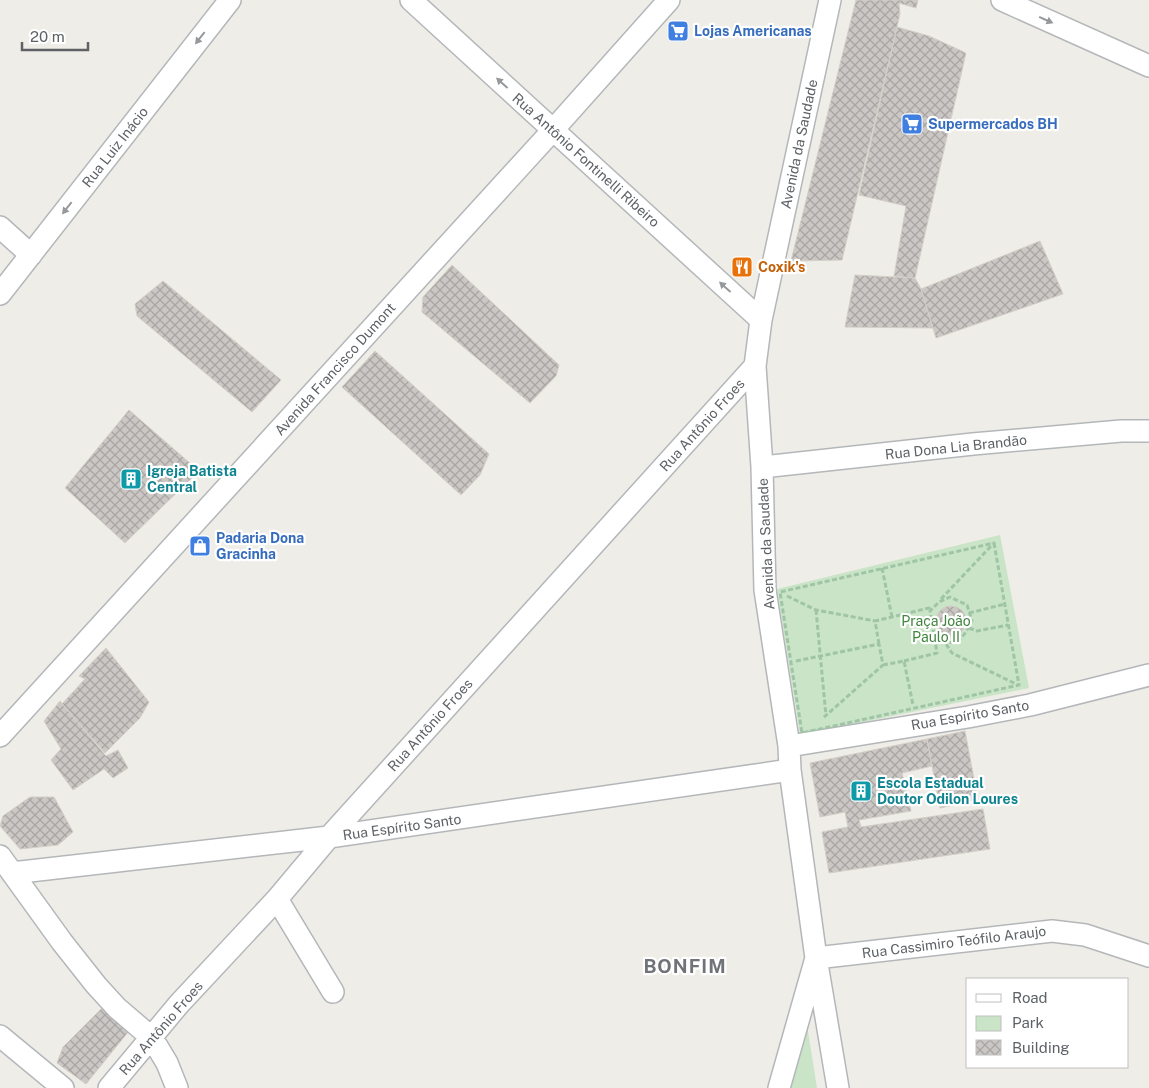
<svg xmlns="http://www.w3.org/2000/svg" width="1149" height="1088" font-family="'Public Sans',sans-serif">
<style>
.park{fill:#c9e4c6}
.building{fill:url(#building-cross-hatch);stroke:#d4cec6}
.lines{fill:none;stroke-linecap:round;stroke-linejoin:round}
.minor-casing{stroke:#b4b7ba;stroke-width:24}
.path{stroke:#9fc5a6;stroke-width:3;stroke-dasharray:5 2.5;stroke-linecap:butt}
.minor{stroke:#fff;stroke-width:21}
.oneway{fill:#96999c}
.labels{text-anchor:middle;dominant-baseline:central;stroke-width:4.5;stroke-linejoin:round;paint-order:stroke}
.shop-label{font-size:14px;font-weight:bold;fill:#366cbe;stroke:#fff;text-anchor:start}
.street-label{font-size:14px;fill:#5e6266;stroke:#fff}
.food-label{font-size:14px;font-weight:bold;fill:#c56008;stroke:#fff;text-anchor:start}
.culture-label{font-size:14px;font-weight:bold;fill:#0d838f;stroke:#fff;text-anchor:start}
.park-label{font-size:14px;fill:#41853e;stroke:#fff}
.district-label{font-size:19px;font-weight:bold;letter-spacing:1px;fill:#707478;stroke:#fff}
</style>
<defs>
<pattern id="building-cross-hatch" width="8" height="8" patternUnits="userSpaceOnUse" patternTransform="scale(1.25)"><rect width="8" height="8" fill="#cbc7c4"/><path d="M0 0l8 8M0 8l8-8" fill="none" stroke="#a8a5a3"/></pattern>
</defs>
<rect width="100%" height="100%" fill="#efede7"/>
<path class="park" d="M 1000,535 L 1029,688 L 800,735 L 777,589 Z
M 806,1019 L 817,1088 L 789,1088 Z"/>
<path class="building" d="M 856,0 L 918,0 L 916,8 L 899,3 L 900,14 L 842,260 L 791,261 Z
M 897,27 L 929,36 L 966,53 L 915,278 L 894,276 L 906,206 L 859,195 Z
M 1040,241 L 1063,294 L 936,338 L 921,289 Z
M 452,265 L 559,365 L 556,376 L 530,403 L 422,312 L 423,297 Z
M 855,275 L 915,278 L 921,289 L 933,328 L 845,327 Z
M 163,281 L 281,380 L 252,412 L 137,316 L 135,304 Z
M 375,351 L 489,454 L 480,475 L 461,495 L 342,387 Z
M 129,410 L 199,471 L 125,543 L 65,488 Z
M936 621a15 15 0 1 1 30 0a15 15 0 1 1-30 0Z
M 106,648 L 149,702 L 140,718 L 105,753 L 62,704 L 85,679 L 79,676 Z
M 60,701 L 106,756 L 118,750 L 128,768 L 113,778 L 104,769 L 73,790 L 51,760 L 61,749 L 44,721 Z
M 965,731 L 978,800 L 940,808 L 927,739 Z
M 927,739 L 932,766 L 902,773 L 911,811 L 859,820 L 861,827 L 983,809 L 990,849 L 829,873 L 822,832 L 848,827 L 845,812 L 820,817 L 810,763 Z
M 30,797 L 54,797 L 73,832 L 58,845 L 20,849 L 0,826 L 3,816 Z
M 107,1003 L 133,1026 L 86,1084 L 57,1063 L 63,1047 Z"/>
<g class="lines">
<g class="minor-casing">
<path id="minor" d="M 411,0 L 761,320
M 1002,0 L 1149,66
M 0,227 L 31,255
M 0,294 L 230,0
M 762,467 L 973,444 L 1121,431 L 1149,431
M 0,736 L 553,130 L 669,0
M 789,746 L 968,717 L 1030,705 L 1149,675
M 0,856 L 62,942 L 96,985 L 117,1008 L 152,1038 L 167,1063 L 177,1088
M 12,873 L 329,837 L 790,770
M 277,899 L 333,992
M 0,1036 L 63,1088
M 109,1088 L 179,1004 L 277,899 L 329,837 L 755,366
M 779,1088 L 816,958 L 790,770 L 789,746 L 765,590 L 762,467 L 755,366 L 761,320 L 830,0
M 838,1088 L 816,958 L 1052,931 L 1085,935 L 1149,956"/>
</g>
<path class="path" d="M 994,543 L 1019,685 L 802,733 L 780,592 Z
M 882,568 L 892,617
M 787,596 L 816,610 L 875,621
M 941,599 L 993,544
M 816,610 L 826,716
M 969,613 L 1005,604
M 969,628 L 977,631 L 1008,625
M 879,644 L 875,621 L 929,608 L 930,611
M 946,644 L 952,653 L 1018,685
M 796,661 L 879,644 L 883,665 L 823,718
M 904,661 L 937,653 L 930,611 L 939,602 L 950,597 L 967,605 L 972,621 C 961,642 955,649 933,636
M 883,665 L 904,661 L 913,705"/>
<use href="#minor" class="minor"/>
</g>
<defs><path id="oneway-solid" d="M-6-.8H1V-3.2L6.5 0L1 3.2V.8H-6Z" transform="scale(1.25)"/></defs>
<g class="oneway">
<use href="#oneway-solid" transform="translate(1046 20) rotate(24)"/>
<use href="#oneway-solid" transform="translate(200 38) rotate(128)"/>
<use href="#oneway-solid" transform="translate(502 83) rotate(-138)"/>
<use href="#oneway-solid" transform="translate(67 208) rotate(128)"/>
<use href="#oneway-solid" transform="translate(725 287) rotate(-138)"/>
</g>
<defs>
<g id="supermarket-square" transform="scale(1.125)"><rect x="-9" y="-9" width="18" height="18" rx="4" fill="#3f7fe0" stroke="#fff"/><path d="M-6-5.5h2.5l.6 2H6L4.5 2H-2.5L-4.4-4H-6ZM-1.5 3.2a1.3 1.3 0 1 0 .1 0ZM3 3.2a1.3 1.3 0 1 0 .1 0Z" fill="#fff"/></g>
<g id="restaurant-square" transform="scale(1.125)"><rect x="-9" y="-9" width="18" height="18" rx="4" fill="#e8710a" stroke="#fff"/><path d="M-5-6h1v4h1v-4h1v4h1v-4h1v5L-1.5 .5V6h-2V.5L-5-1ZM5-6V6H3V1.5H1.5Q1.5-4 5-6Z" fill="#fff"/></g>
<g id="building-square" transform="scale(1.125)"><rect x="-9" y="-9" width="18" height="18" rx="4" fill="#0f9aa8" stroke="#fff"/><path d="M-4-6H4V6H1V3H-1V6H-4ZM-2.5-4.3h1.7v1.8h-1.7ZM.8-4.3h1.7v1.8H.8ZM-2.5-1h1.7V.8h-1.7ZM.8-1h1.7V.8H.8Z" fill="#fff"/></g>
<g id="shop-square" transform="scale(1.125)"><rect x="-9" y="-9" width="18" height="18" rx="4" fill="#3f7fe0" stroke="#fff"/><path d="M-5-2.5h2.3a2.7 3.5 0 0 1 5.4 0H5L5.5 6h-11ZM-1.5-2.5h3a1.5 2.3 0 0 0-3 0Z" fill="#fff"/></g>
</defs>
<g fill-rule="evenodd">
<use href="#supermarket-square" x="678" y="31"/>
<use href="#supermarket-square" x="912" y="124"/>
<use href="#restaurant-square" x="742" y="267"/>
<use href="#building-square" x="131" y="479"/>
<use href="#shop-square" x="200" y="546"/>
<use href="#building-square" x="861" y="791"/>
</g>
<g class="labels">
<g class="shop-label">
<text x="694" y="31">Lojas Americanas</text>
<text x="928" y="124">Supermercados BH</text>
<text x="216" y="538">Padaria Dona<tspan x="216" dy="16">Gracinha</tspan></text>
</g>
<g class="street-label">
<text transform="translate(799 144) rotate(-78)">Avenida da Saudade</text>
<text transform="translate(115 147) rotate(-52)">Rua Luiz Inácio</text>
<text transform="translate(586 160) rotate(42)">Rua Antônio Fontinelli Ribeiro</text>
<text transform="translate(335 369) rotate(-48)">Avenida Francisco Dumont</text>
<text transform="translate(702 425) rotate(-48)">Rua Antônio Froes</text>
<text transform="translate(956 447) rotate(-6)">Rua Dona Lia Brandão</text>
<text transform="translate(766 544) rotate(-93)">Avenida da Saudade</text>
<text transform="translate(970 715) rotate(-10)">Rua Espírito Santo</text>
<text transform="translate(430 725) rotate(-48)">Rua Antônio Froes</text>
<text transform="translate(402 827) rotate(-8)">Rua Espírito Santo</text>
<text transform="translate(954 942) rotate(-7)">Rua Cassimiro Teófilo Araujo</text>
<text transform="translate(161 1028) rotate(-49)">Rua Antônio Froes</text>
</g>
<g class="food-label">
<text x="758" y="267">Coxik's</text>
</g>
<g class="culture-label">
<text x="147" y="471">Igreja Batista<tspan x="147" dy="16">Central</tspan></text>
<text x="877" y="783">Escola Estadual<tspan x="877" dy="16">Doutor Odilon Loures</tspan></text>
</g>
<g class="park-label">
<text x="936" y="621">Praça João<tspan x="936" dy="16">Paulo II</tspan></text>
</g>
<g class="district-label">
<text x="685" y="966">BONFIM</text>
</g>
</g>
<rect x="966" y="978" width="162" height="90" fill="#ffffff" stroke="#bfc0c2"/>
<rect x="976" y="994" width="25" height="8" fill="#ffffff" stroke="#bfc0c2"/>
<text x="1012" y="1003" font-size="15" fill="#5e6266">Road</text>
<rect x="976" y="1016" width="25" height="15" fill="#c9e4c6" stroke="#bfc0c2"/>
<text x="1012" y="1028" font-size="15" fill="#5e6266">Park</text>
<rect x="976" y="1040" width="25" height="15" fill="url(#building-cross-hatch)" stroke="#bfc0c2"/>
<text x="1012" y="1053" font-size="15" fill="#5e6266">Building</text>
<path d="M22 42v8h66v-8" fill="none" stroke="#5e6266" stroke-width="2.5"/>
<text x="30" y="42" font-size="15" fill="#5e6266" stroke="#ffffff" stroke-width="4" paint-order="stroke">20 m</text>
</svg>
